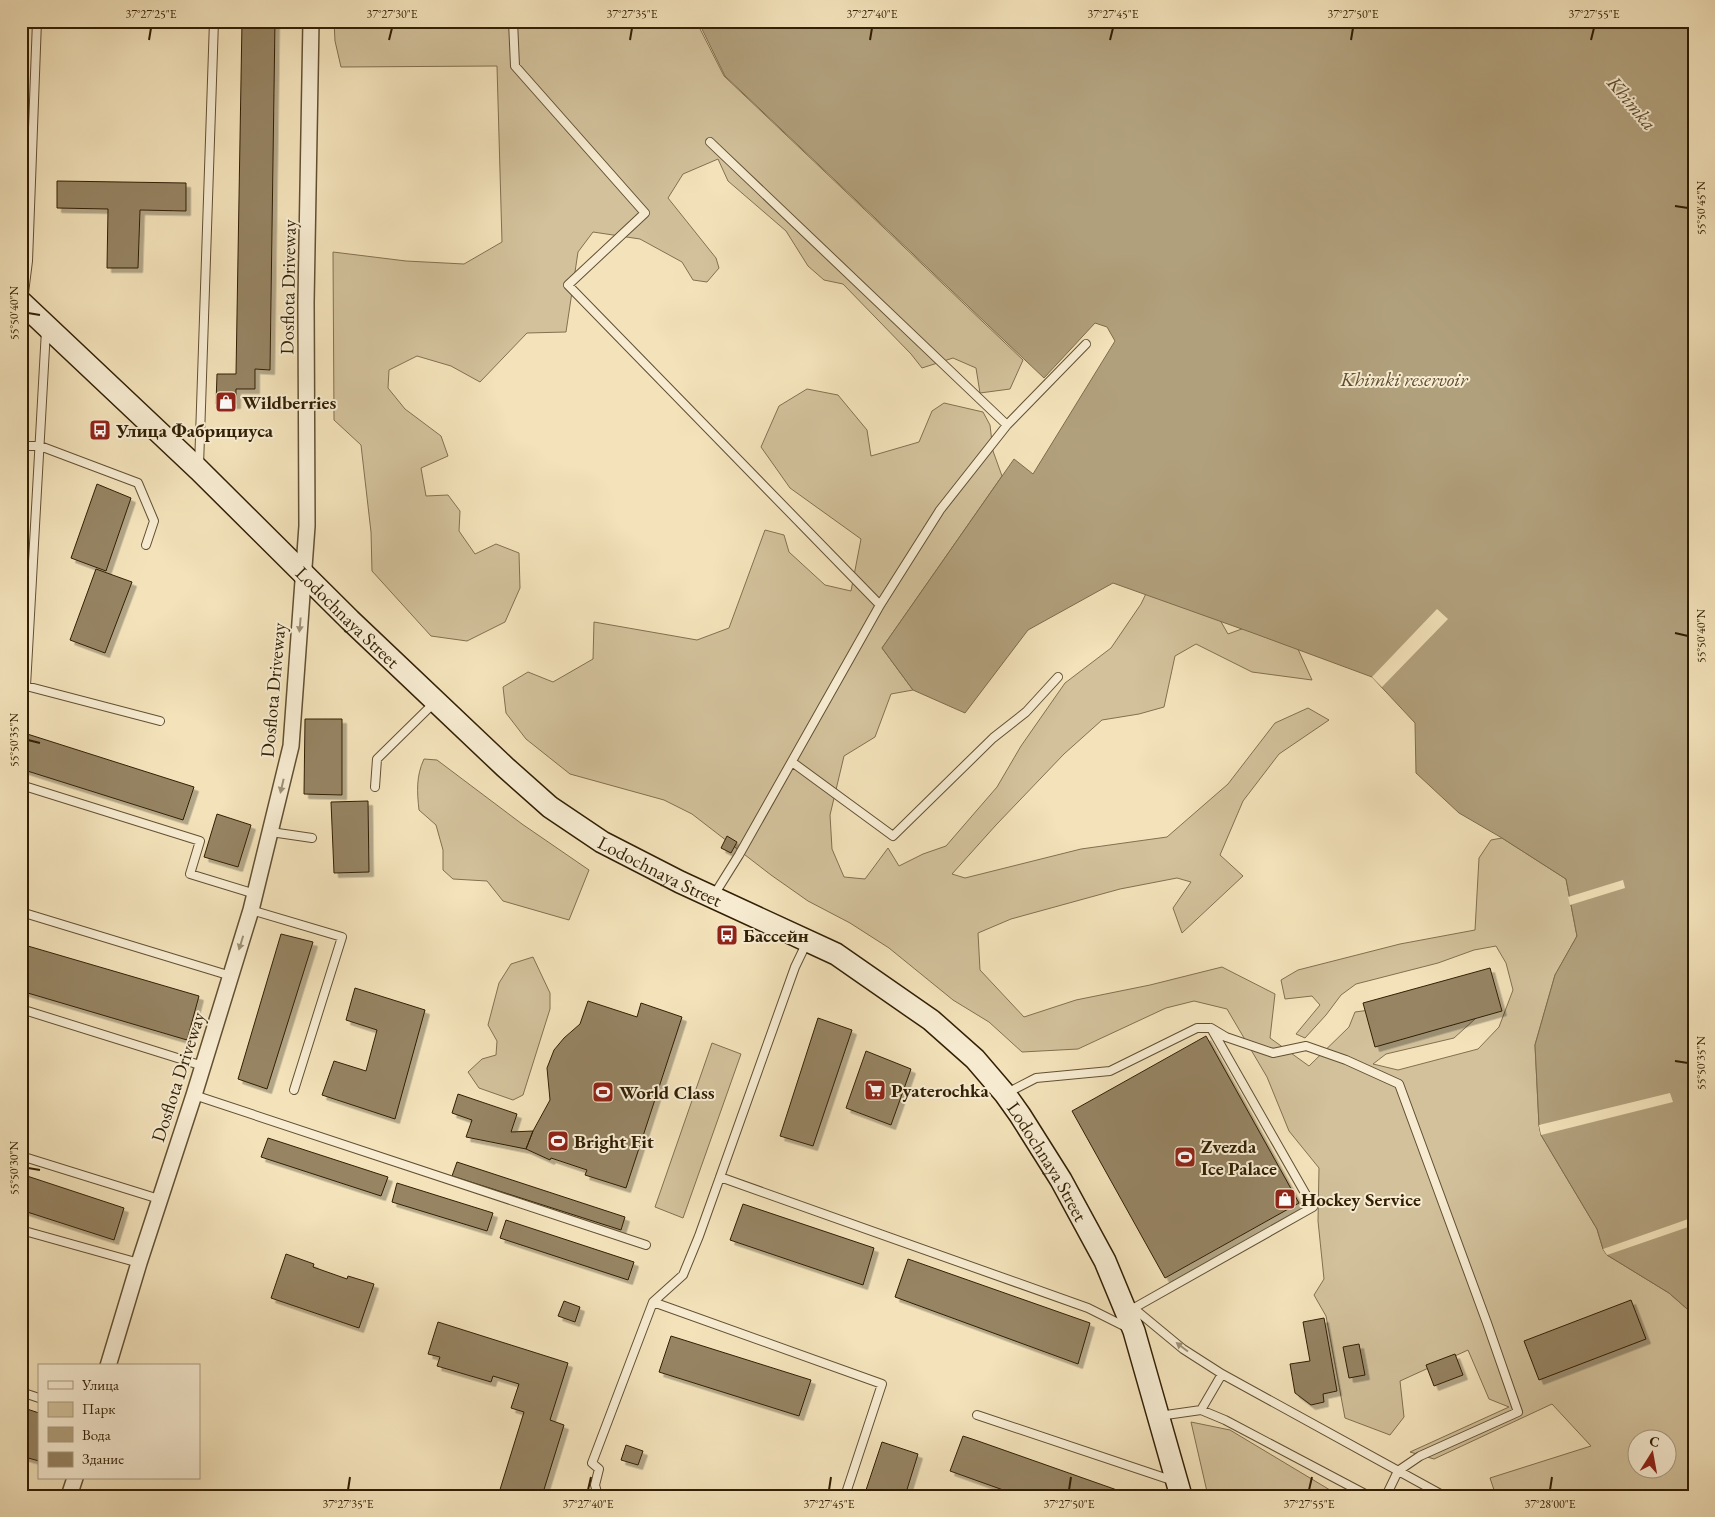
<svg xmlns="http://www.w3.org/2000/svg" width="1715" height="1517" font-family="'EB Garamond',serif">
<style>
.green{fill:#d2c19b;stroke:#827050;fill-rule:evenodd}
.water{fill:#b1a07c;stroke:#7e6c4c}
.pier{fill:#f3e2ba}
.building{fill:#968463;stroke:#321f04;filter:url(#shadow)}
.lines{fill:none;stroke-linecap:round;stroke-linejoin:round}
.lane-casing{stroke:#625032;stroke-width:10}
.street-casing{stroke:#625032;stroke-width:18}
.secondary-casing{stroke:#321f04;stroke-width:24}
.lane{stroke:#f7ecd2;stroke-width:8}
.street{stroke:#f7ecd2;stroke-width:15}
.secondary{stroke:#f7ecd2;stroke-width:21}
.oneway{fill:#9e9075}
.ticks{fill:none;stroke:#321f04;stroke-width:2}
.labels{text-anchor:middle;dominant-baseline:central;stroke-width:4;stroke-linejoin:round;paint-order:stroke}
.street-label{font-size:19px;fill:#321f04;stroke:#f7ecd2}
.poi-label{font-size:19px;font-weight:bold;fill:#321f04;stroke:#f7ecd2;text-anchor:start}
.water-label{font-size:20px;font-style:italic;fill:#5e4c2e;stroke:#f7ecd2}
.neatline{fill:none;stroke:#321f04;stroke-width:2}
.ticks-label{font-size:12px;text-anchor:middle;fill:#321f04}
</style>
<defs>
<filter id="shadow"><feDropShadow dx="4.5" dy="4.5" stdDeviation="0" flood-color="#0004"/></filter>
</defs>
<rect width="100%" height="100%" fill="#f3e2ba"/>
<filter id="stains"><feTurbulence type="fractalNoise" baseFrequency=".004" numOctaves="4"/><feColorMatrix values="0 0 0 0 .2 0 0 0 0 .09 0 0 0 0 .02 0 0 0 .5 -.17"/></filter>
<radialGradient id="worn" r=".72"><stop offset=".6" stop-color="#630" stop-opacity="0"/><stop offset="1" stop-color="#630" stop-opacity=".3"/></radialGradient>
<path class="green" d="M 334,21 L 696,21 L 724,76 L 1023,360 L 1010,389 L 980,393 L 976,368 L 953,358 L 922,368 L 911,354 L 843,284 L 824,280 L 808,266 L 786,231 L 728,181 L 718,159 L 683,174 L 668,198 L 716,258 L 719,268 L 707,282 L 693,280 L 682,262 L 640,239 L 593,232 L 578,252 L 566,332 L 527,333 L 480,382 L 451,366 L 417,356 L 389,370 L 388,388 L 405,409 L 441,436 L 448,456 L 421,468 L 426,496 L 448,495 L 460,511 L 459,531 L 475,554 L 496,544 L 519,553 L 520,588 L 505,622 L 467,641 L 431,636 L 372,571 L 371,532 L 361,445 L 334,420 L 333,252 L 406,261 L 464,264 L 502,242 L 497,66 L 341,67 L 335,41 Z
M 807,389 L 838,395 L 867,430 L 871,456 L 919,442 L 932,411 L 944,403 L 983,412 L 990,425 L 993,451 L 1002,476 L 882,648 L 913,690 L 891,694 L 875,737 L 844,756 L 830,815 L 832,849 L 844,877 L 865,879 L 888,848 L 899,866 L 923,854 L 946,846 L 997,787 L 1021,746 L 1065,683 L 1111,648 L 1141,604 L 1153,579 L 1216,613 L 1228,634 L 1258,623 L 1297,647 L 1312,680 L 1252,672 L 1196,644 L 1175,656 L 1164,707 L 1139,714 L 1102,720 L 1064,754 L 996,825 L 952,874 L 965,878 L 1081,849 L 1167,837 L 1228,784 L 1275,723 L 1308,708 L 1329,720 L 1279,754 L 1243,801 L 1220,855 L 1243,876 L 1182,933 L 1173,908 L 1191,882 L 1177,878 L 1120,889 L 1011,919 L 978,933 L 980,970 L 1024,1017 L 1076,1000 L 1150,985 L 1222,967 L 1275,994 L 1270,1038 L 1309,1066 L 1349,1027 L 1355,1012 L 1370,1010 L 1485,1010 L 1454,1038 L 1386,1054 L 1373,1064 L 1398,1070 L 1478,1049 L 1499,1027 L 1513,990 L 1506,963 L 1496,946 L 1474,950 L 1438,963 L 1356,984 L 1341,995 L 1326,1015 L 1305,1038 L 1296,1034 L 1320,1005 L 1312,996 L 1285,999 L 1281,980 L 1298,970 L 1400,944 L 1475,930 L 1479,858 L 1491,840 L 1502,838 L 1566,879 L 1577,936 L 1555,975 L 1535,1045 L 1539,1125 L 1541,1135 L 1597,1229 L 1603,1249 L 1607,1255 L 1669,1293 L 1694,1315 L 1694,1496 L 1496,1496 L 1490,1478 L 1591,1446 L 1552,1404 L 1434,1459 L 1410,1452 L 1509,1407 L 1489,1399 L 1468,1350 L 1400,1381 L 1404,1417 L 1390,1435 L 1345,1418 L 1326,1316 L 1314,1295 L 1324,1279 L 1318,1221 L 1319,1168 L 1289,1131 L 1267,1077 L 1227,1009 L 1194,1001 L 1166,1008 L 1078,1049 L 1022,1052 L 989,1022 L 953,1000 L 889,948 L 850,923 L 808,901 L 771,875 L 692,814 L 664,800 L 570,774 L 526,739 L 506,713 L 503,687 L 528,672 L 553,682 L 593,659 L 594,622 L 697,640 L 729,628 L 765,530 L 784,535 L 789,552 L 825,585 L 851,591 L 861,539 L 790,488 L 761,447 L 779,406 ZM 1638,1440 L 1668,1440 L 1668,1470 L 1638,1470 Z
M 424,759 L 437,760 L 522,824 L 589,870 L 569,920 L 503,901 L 487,881 L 453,879 L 443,870 L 443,850 L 436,825 L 419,810 C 417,792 416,776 424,759 Z
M 533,957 L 550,993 L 550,1009 L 523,1095 L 513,1100 L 479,1088 L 468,1072 L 482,1059 L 496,1055 L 497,1041 L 488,1025 L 499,983 L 511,964 Z
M 712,1043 L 741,1054 L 683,1218 L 655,1207 Z
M 1191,1422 L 1230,1430 L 1340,1496 L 1208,1496 Z"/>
<path class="water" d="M 698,21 L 1694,21 L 1694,1315 L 1669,1293 L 1607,1255 L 1603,1249 L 1597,1229 L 1541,1135 L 1539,1125 L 1535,1045 L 1555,975 L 1577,936 L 1566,879 L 1502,838 L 1459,813 L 1416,773 L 1415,723 L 1372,677 L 1253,633 L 1113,583 L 1028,630 L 965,713 L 913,690 L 882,648 L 1014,459 L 1033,474 L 1115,341 L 1107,327 L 1095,323 L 1044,378 L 725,76 Z"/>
<path class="pier" d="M 1437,609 L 1448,619 L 1382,687 L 1372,677 Z
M 1623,880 L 1625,888 L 1570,905 L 1568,897 Z
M 1670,1093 L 1673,1102 L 1541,1135 L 1539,1125 Z
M 1694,1217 L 1694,1225 L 1607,1255 L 1603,1249 Z"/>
<path class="building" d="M 242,21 L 275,21 L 270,370 L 255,369 L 255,389 L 236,389 L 236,404 L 216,404 L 217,374 L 236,374 Z
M 57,181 L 186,183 L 186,211 L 140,210 L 138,268 L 107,268 L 108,209 L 57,208 Z
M 97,484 L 131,498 L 106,571 L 71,558 Z
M 96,569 L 132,582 L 105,653 L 70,640 Z
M 305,719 L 342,719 L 342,795 L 304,794 Z
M 21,732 L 194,787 L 183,820 L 21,769 Z
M 368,801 L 369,872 L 334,873 L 331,802 Z
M 217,814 L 251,825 L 238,867 L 204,857 Z
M 727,836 L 737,842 L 731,853 L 721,848 Z
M 281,934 L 313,942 L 267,1089 L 238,1079 Z
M 21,944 L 199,996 L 187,1040 L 21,991 Z
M 1490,968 L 1502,1011 L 1375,1047 L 1363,1003 Z
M 355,988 L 425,1010 L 395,1119 L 322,1095 L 334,1061 L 366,1071 L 377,1030 L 346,1020 Z
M 588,1001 L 637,1017 L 641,1003 L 682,1017 L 626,1188 L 585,1175 L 587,1170 L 551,1158 L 550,1160 L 526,1149 L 533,1131 L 550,1100 L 547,1068 L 554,1050 L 564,1038 L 580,1024 Z
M 818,1018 L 852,1030 L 813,1146 L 780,1136 Z
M 1206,1036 L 1299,1203 L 1165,1278 L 1072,1111 Z
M 866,1051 L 911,1069 L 891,1125 L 846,1108 Z
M 458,1094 L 517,1114 L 511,1132 L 533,1131 L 526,1149 L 466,1137 L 472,1120 L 452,1113 Z
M 268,1138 L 388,1177 L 381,1196 L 261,1157 Z
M 457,1162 L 625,1217 L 621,1230 L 452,1176 Z
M 21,1174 L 124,1208 L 114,1240 L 21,1210 Z
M 397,1183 L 493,1213 L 487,1231 L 392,1202 Z
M 743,1204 L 874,1248 L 863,1285 L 730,1240 Z
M 506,1220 L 634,1262 L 628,1280 L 500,1238 Z
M 286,1254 L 314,1264 L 313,1267 L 347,1279 L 348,1276 L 374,1284 L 359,1328 L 271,1298 Z
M 908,1259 L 1090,1323 L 1078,1364 L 895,1297 Z
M 1631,1300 L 1646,1339 L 1539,1380 L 1524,1341 Z
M 564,1301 L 580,1307 L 575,1322 L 558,1316 Z
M 1324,1318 L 1337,1391 L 1323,1394 L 1324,1402 L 1311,1405 L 1295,1393 L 1290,1364 L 1310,1361 L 1303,1322 Z
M 438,1322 L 568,1363 L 550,1420 L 564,1425 L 542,1496 L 498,1496 L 524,1412 L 511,1408 L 519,1384 L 493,1376 L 491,1382 L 437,1366 L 440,1357 L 428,1354 Z
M 671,1336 L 811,1380 L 799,1416 L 659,1372 Z
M 1359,1344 L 1365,1375 L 1349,1378 L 1343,1347 Z
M 1455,1354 L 1463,1375 L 1434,1386 L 1426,1365 Z
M 21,1407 L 39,1413 L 39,1461 L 21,1456 Z
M 963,1436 L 978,1441 L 1134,1496 L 1020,1496 L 950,1471 Z
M 882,1442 L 918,1454 L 905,1496 L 864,1496 Z
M 626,1445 L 643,1451 L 638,1465 L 621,1460 Z"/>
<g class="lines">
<g class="lane-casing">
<path id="lane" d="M 513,21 L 515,66 L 645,213 L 568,285 L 880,605
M 710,142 L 1007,425 L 940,510 L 880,605 L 739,855 L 714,895
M 23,301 L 28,261 L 37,21
M 46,330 L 26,686 L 160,721
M 1007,425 L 1086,344
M 21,446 L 40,446 L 138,483 L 154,521 L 146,545
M 199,466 L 214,21
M 792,762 L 893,836 L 993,738 L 1026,712 L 1058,677
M 21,785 L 200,841 L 190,874 L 255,894
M 375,787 L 377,759 L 434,703
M 271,832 L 312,838
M 251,910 L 342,937 L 294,1090
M 21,912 L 231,976
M 21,1009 L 203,1066
M 1211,1028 L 1226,1037 L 1273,1053 L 1306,1046 L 1346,1060 L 1399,1084 L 1487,1323 L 1518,1412 L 1420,1456 L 1398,1471 L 1386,1496
M 1007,1093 L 1036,1078 L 1110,1071 L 1197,1028 L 1211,1028 L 1313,1207 L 1134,1308
M 194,1095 L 646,1245
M 21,1156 L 159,1199
M 720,1177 L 1088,1308 L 1128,1328
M 21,1230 L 139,1263
M 653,1302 L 882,1384 L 845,1496
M 1131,1306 L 1183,1349 L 1222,1374 L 1444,1496
M 21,1392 L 39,1398
M 1201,1410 L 1222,1374
M 977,1415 L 1174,1481
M 1159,1416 L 1201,1410 L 1225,1420 L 1369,1496
M 598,1496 L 595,1485 L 599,1469 L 592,1463 L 653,1302 L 683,1275 L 699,1236 L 795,967 L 807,942"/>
</g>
<g class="street-casing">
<path id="street" d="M 108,1366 L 139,1263 L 194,1095 L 251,910 L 291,746 L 307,526 L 306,302 L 311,21
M 69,1496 L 75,1478"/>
</g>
<g class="secondary-casing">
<g id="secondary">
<path id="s1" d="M 21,302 L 199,470 L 350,620 L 505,767 L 550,807 L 602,842 L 680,882 L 836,954 L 931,1020 L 975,1059 L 1005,1094 L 1020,1115 L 1061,1180 L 1105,1261 L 1134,1331 L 1181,1496"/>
</g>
</g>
<use href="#lane" class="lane"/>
<use href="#street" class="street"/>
<use href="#secondary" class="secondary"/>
</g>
<defs><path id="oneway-solid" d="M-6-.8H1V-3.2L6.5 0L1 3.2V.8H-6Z" transform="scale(1.25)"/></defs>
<g class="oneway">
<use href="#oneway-solid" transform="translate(300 625) rotate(95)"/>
<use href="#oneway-solid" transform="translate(282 786) rotate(103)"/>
<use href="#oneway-solid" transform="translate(241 943) rotate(107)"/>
<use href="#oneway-solid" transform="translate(1182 1347) rotate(-143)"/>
</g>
<path class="ticks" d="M 149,40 L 151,28M 389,40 L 392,28M 630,40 L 632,28M 870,40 L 872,28M 1110,40 L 1113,28M 1351,40 L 1353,28M 1591,40 L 1594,28M 1675,206 L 1688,208M 28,313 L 40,315M 1675,633 L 1688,636M 28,740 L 40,743M 1675,1061 L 1688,1063M 28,1168 L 40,1170M 348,1490 L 350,1477M 588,1490 L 591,1477M 829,1490 L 831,1477M 1069,1490 L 1071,1477M 1309,1490 L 1312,1477M 1550,1490 L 1552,1477"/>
<defs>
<g id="shop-square" transform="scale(1.125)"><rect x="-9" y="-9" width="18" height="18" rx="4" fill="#8f2418" stroke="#f7ecd2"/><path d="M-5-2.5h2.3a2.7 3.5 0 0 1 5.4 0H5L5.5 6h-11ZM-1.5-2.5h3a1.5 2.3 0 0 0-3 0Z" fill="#fff"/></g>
<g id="bus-square" transform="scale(1.125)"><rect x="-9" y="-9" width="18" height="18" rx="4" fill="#8f2418" stroke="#f7ecd2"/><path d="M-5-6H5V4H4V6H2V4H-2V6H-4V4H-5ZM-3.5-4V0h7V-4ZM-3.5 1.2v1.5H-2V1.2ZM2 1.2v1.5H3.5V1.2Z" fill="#fff"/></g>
<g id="supermarket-square" transform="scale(1.125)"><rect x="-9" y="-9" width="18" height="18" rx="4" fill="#8f2418" stroke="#f7ecd2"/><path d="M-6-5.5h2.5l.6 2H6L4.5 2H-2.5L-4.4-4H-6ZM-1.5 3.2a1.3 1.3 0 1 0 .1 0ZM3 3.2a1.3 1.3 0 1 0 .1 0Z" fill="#fff"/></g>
<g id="stadium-square" transform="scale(1.125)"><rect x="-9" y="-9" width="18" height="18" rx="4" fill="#8f2418" stroke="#f7ecd2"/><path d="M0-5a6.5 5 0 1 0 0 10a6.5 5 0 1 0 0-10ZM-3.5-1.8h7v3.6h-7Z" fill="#fff"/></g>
</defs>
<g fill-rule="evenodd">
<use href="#shop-square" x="226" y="402"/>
<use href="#bus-square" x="100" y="430"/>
<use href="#bus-square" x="727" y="935"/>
<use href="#supermarket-square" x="875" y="1090"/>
<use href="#stadium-square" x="603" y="1092"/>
<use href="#stadium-square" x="558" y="1141"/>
<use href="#stadium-square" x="1185" y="1157"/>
<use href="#shop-square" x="1285" y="1199"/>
</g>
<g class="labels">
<g class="street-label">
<text transform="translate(288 287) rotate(-89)">Dosflota Driveway</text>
<text stroke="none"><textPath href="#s1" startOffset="454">Lodochnaya Street</textPath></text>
<text transform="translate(273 690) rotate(-85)">Dosflota Driveway</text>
<text stroke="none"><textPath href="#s1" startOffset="859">Lodochnaya Street</textPath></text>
<text transform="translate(178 1077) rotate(-72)">Dosflota Driveway</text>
<text stroke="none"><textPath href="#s1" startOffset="1354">Lodochnaya Street</textPath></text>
</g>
<g class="poi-label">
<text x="242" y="402">Wildberries</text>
<text x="116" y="430">Улица Фабрициуса</text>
<text x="743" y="935">Бассейн</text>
<text x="891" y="1090">Pyaterochka</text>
<text x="619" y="1092">World Class</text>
<text x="574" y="1141">Bright Fit</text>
<text x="1201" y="1146">Zvezda<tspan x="1201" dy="22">Ice Palace</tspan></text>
<text x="1301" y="1199">Hockey Service</text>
</g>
<g class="water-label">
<text transform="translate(1632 103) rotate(50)">Khimka</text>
<text x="1404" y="379">Khimki reservoir</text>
</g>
</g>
<rect width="1715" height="1517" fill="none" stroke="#f3e2ba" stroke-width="55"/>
<rect x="38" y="1364" width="162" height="115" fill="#f7ecd2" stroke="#a89a80"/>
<rect x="48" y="1381" width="25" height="8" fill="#f7ecd2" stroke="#a89a80"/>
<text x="82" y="1390" font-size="15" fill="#321f04">Улица</text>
<rect x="48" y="1402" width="25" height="15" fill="#d2c19b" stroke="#a89a80"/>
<text x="82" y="1414" font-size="15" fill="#321f04">Парк</text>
<rect x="48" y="1427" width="25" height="15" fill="#b1a07c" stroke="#a89a80"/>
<text x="82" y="1440" font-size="15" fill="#321f04">Вода</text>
<rect x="48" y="1452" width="25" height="15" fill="#968463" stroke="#a89a80"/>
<text x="82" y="1464" font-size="15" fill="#321f04">Здание</text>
<g transform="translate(1652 1454) rotate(11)"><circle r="24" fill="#f7ecd2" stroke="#a89a80"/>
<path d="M0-4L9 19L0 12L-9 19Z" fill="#8f2418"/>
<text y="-8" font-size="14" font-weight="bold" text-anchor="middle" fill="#321f04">С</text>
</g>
<rect x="28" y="28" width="1660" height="1462" class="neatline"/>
<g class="ticks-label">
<text x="151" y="18">37°27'25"E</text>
<text x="392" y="18">37°27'30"E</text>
<text x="632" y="18">37°27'35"E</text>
<text x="872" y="18">37°27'40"E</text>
<text x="1113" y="18">37°27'45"E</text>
<text x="1353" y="18">37°27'50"E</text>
<text x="1594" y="18">37°27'55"E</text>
<text transform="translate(1701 208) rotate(-90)" y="4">55°50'45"N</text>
<text transform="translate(14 313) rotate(-90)" y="4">55°50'40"N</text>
<text transform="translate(1701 636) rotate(-90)" y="4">55°50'40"N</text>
<text transform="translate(14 740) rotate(-90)" y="4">55°50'35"N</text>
<text transform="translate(1701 1063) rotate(-90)" y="4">55°50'35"N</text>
<text transform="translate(14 1168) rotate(-90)" y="4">55°50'30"N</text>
<text x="348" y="1508">37°27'35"E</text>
<text x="588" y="1508">37°27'40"E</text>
<text x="829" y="1508">37°27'45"E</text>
<text x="1069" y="1508">37°27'50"E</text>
<text x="1309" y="1508">37°27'55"E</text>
<text x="1550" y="1508">37°28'00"E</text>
</g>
<rect width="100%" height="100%" filter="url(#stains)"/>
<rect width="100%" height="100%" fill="url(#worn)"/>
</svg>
